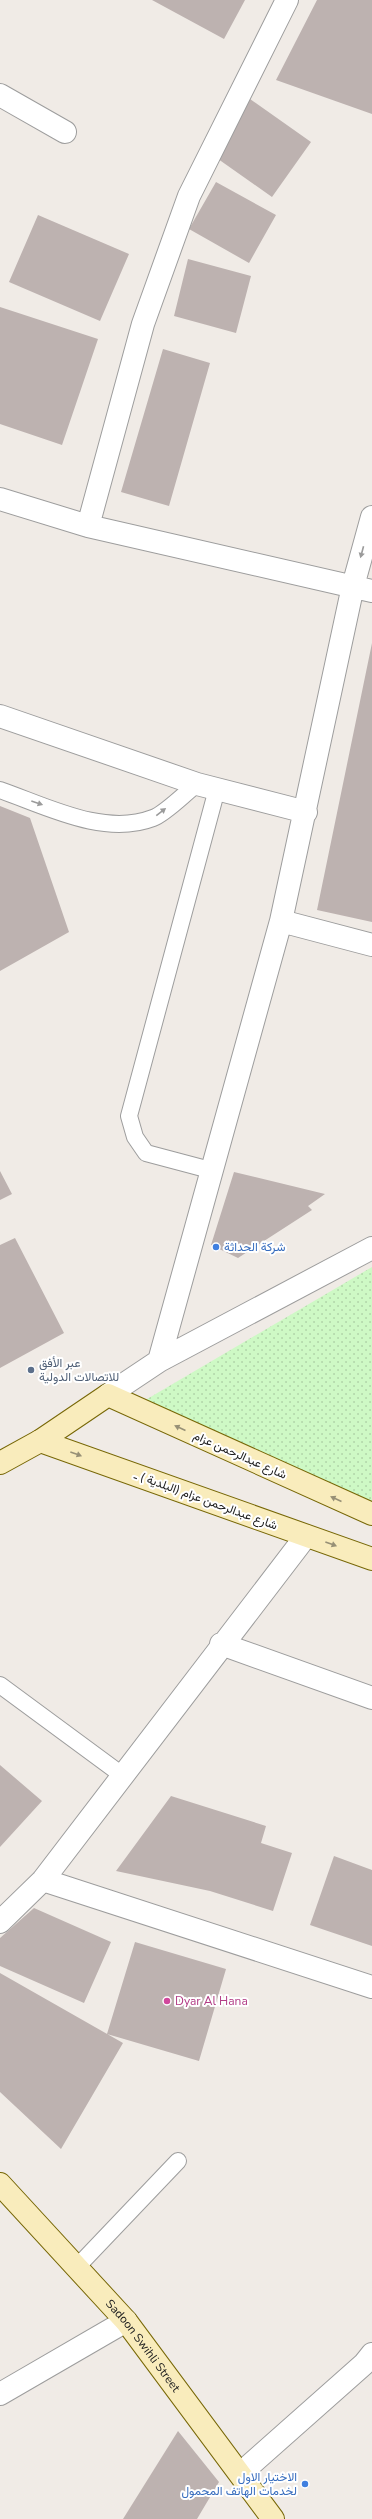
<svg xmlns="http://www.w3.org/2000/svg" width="372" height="2519" font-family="'Nunito Sans',Vazirmatn,sans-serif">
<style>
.park{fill:url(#park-dots)}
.building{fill:#bdb2b0}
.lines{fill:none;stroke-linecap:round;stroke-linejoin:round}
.service-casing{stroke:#9d9d9d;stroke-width:18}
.minor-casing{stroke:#9d9d9d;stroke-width:24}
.secondary-casing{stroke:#776706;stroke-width:24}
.service{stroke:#fff;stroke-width:16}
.minor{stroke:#fff;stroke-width:22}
.secondary{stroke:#f9ecbc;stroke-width:22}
.oneway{fill:#9b9b9b}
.oneway2{fill:#979076}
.shop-dot{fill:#3f7fe0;stroke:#fff;stroke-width:1.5}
.service-dot{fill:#5c6f8a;stroke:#fff;stroke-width:1.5}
.hotel-dot{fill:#d1479c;stroke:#fff;stroke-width:1.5}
.labels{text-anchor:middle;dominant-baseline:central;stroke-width:4;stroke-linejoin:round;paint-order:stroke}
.shop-label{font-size:12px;fill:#366cbe;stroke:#fff;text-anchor:start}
.service-label{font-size:12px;fill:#4e5e75;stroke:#fff;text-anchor:start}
.street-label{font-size:12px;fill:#202020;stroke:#fff}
.hotel-label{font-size:12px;fill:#b23c85;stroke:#fff;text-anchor:start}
</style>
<defs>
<pattern id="park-dots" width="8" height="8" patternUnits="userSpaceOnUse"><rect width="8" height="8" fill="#cef9c5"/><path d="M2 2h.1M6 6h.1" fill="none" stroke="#b1d5a9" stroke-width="1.8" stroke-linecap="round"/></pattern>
</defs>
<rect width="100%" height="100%" fill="#f0ebe6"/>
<path class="park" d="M 372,1267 L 372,1508 L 125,1412 Z"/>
<path class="building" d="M 152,0 L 245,0 L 224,39 Z
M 317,0 L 372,0 L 372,114 L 276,80 Z
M 250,99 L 311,142 L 272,197 L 211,154 Z
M 216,182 L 276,215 L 249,263 L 189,229 Z
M 38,215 L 129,254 L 100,321 L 9,282 Z
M 188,259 L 251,276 L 236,333 L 174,316 Z
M 0,307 L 98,339 L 62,445 L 0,424 Z
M 163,349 L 210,363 L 169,506 L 121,492 Z
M 372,643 L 372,922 L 317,910 Z
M 0,806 L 30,818 L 69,932 L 0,971 Z
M 0,1171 L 12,1194 L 0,1200 Z
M 234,1172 L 325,1194 L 308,1206 L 312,1210 L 238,1258 L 211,1245 Z
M 15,1238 L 64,1333 L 0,1368 L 0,1245 Z
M 0,1765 L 42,1801 L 0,1847 Z
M 171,1796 L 266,1826 L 261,1843 L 292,1853 L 273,1911 L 210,1891 L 116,1871 Z
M 334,1856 L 372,1870 L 372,1946 L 310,1925 Z
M 34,1908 L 111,1942 L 84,2003 L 0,1966 L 0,1938 Z
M 135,1942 L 226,1969 L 199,2061 L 107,2034 Z
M 0,1973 L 123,2043 L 61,2149 L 0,2092 Z
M 178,2431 L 219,2482 L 197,2519 L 123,2519 Z"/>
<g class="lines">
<g class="service-casing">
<path id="service" d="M 0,790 C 46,806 104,837 153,818 C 166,813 185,793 197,784
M 210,1170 L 146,1153 L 135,1137 L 129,1116 L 217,789
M 0,1685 L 122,1775
M 77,2267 L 178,2161"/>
</g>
<g class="minor-casing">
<path id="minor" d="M 0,95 L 65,132
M 0,499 L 88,526 L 372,591
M 88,526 L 143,324 L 189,196 L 287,0
M 0,716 L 197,784 L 306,812
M 281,921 L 372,945
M 159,1361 L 281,921 L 353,586 L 372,517
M 108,1395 L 159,1361 L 372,1248
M 221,1644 L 372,1698
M 43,1880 L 372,1987
M 0,1922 L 43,1880 L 306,1536
M 0,2394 L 126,2321
M 241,2473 L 364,2364 L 372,2354"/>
</g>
<g class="secondary-casing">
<g id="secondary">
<path d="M 40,1441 L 372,1559"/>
<path d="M 0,1463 L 40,1441 L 108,1395 L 372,1514"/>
<path id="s1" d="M 0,2184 L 126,2321 L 273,2519"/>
</g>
</g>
<use href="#service" class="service"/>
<use href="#minor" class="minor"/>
<use href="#secondary" class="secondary"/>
</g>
<defs><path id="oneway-solid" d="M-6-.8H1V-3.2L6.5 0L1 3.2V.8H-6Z"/></defs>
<g class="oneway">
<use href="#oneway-solid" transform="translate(362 552) rotate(105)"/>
<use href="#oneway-solid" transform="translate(37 803) rotate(19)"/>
<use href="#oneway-solid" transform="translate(161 812) rotate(-38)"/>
</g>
<g class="oneway2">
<use href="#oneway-solid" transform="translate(180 1428) rotate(-156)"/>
<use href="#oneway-solid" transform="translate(76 1454) rotate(20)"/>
<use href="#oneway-solid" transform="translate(336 1499) rotate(-156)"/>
<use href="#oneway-solid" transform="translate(331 1544) rotate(20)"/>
</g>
<g class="shop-dot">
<circle cx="216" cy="1247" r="4"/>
<circle cx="305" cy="2484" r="4"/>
</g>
<circle class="service-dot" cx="31" cy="1370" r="4"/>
<circle class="hotel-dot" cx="167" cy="2001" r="4"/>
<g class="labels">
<g class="shop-label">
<text x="224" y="1247">شركة الحداثة</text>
<text x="297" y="2477" text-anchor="end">الاختيار الاول<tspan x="297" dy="14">لخدمات الهاتف المحمول</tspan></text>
</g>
<g class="service-label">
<text x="39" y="1363">عبر الأفق<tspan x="39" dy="14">للاتصالات الدولية</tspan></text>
</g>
<g class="street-label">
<text transform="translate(240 1455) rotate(24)">شارع عبدالرحمن عزام</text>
<text transform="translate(206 1500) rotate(20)">شارع عبدالرحمن عزام (البلدية ) ـ</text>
<text stroke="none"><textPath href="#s1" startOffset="216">Sadoon Swihli Street</textPath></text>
</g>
<g class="hotel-label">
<text x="175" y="2001">Dyar Al Hana</text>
</g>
</g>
</svg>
